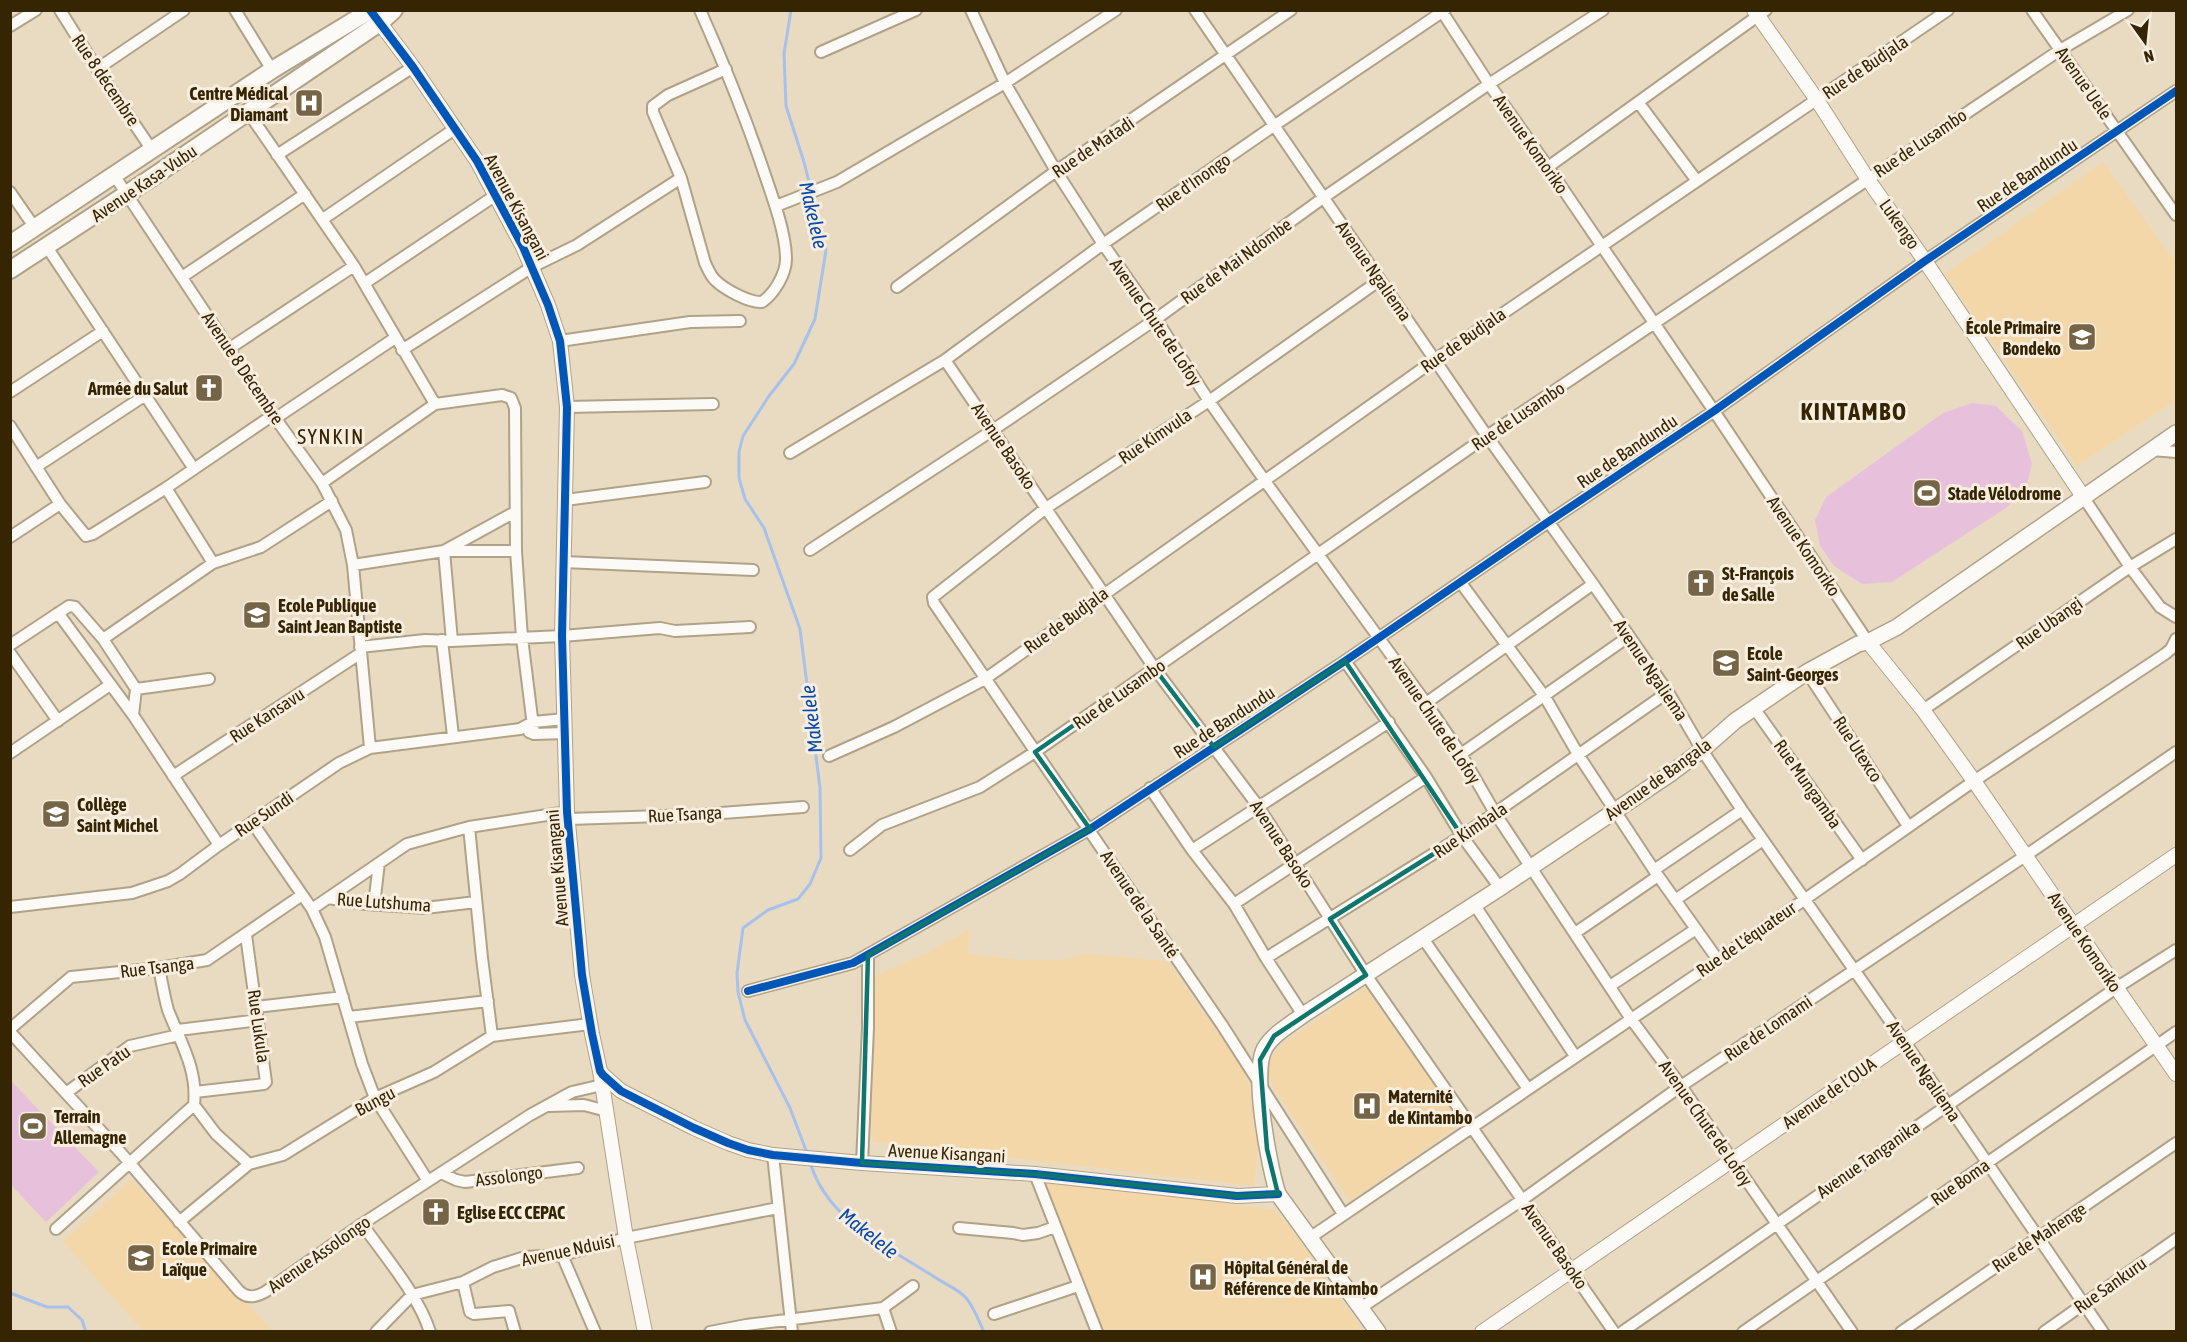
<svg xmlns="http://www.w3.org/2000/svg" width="2187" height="1342" font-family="'Asap Condensed',sans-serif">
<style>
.built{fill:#f3d7a8}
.green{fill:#e7c1dc}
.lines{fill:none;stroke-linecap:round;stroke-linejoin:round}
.stream{stroke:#a7c1eb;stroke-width:3}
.minor-casing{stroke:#b0a288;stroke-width:14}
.tertiary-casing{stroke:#b0a288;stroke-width:16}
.secondary-casing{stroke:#b0a288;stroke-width:18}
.primary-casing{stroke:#b0a288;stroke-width:20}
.minor{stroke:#fcfaf6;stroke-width:10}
.tertiary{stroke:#fcfaf6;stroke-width:14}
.secondary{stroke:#fcfaf6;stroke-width:15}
.primary{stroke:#fcfaf6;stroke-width:16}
.cycleway-casing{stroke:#f7eee0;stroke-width:11}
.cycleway{stroke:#0057b8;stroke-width:8}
.marked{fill:none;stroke:#0f766e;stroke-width:4.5;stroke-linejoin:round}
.labels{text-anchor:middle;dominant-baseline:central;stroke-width:6;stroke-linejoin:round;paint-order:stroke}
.street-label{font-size:18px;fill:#362503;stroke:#f7eee0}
.poi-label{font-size:18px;font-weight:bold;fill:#362503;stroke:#f7eee0;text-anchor:start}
.water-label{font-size:20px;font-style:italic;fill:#0749ad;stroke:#f7eee0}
.quarter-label{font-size:21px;letter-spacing:1.5px;fill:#362503;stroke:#f7eee0}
.district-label{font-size:24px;font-weight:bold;letter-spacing:1.5px;fill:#362503;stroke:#f7eee0}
</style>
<rect width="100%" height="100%" fill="#e9dbc2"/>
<path class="built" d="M 2103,162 L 2176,263 L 2176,400 L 2077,466 L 1945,274 Z
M 970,929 L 968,954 L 1021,960 L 1062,960 L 1086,954 L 1167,961 L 1244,1070 L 1257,1108 L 1258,1147 L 1254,1186 L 873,1142 L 870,1123 L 875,976 L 929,952 Z
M 1365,988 L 1461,1124 L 1350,1201 L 1274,1089 L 1268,1073 L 1272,1056 L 1285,1042 Z
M 1039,1178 L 1273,1210 L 1287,1223 L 1363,1331 L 1104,1331 Z
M 131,1179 L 220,1274 L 272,1331 L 143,1331 L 63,1242 Z"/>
<path class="green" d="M 1972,403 L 1996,406 L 2022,431 L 2032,464 L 2026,488 L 2006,508 L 1892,582 L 1862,584 L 1834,566 L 1820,546 L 1815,520 L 1826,497 L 1943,413 Z
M 10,1080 L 99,1172 L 46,1222 L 11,1185 Z"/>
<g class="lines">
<path class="stream" d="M 791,10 L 784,54 L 786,106 L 804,162 L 826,250 L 815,319 L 794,364 L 769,396 L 743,436 L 739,452 L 739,478 L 745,499 L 764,528 L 800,629 L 820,788 L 821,858 L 810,884 L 798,899 L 768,910 L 743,928 L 737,973 L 738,992 L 745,1020 L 790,1108 L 807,1153
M 810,1162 C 827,1221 889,1247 936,1278 C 945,1284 960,1290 967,1299 C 974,1308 979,1321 984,1332
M 10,1293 L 47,1307 L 68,1307 L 82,1320 L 86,1332"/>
<g class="minor-casing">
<path id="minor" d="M 60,10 L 97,69 L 152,150
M 235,10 L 272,70
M 700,10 C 725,66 747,121 766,178 C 774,201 786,235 786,259 C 786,274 774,294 762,302 C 749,303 724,289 715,280 C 710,275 708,269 705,263 L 681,178 L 653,112 L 653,106 L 668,95 L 726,69
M 971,10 L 1005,83 L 1056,171 L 1103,244 L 1156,319 L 1209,401 L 1265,481 L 1426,703 L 1461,754 L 1495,813 L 1631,1019 L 1681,1086 L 1852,1332
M 1195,10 L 1487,436 L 1593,584 L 1668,692 L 1702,750 L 1742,810 L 1904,1041 L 2103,1332
M 1441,10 L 1489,84 L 1548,167 L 1714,411 L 1868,642
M 2032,10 L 2176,215
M 10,26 L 36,10
M 821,52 L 916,10
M 97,69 L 184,10
M 1638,102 L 1697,181
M 248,112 L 354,266 L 435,404
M 277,155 L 413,67
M 1548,167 L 1766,10
M 114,175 L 273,415 L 322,483 L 346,530 L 353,565 L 370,748
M 10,192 L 35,228
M 776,206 L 837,182 L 1005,83 L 1116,10
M 323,219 L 456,128
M 47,247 L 194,469
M 182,277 L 305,194
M 365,283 L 496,195
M 897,287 L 1056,171 L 1291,10
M 560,341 L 690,322 L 740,321
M 230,348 L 354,266
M 402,350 L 532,267 L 577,245 L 681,178
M 945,360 L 1155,669 L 1258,806 L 1366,975 L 1614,1332
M 10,392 L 103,331
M 567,407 L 713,404
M 276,418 L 395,338
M 10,426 L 60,504 L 86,536 L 93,534 L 166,488 L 273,415
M 2152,450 L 2176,452
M 790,453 L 945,360 L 1103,244 L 1275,125 L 1445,10
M 36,467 L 144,396
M 322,483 L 435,404 L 502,395 L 511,398 L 515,408 L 516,551 L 522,638 L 534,734
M 166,488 L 213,563
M 2084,498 L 2130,567 L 2160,607 L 2176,617
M 565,500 L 705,482
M 10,537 L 60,504
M 810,550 L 993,430 L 1156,319 L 1323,198 L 1489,84 L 1603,10
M 563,562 L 753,570
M 353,565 L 444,551 L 516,551
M 1461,583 L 1545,697 L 1579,756 L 1654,870 L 1718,960
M 58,613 L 133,715 L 219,845
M 103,639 L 213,563 L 261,547 L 332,501
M 442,640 L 453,736
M 452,641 L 444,551 L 515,512
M 10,645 L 69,606 L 75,607 L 103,639 L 136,689 L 133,715
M 360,647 L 425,640 L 452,641 L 562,636 L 660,628 L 675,631 L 750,627
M 10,653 L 58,721
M 1345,661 L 1426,777 L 1462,836 L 1500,888
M 1807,672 L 1908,826
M 136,689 L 209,679
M 1426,703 L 1593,584
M 1754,708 L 1862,860
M 1923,710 L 2130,567 L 2176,539
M 529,732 L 534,734 L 565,733
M 10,753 L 110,685
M 1461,754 L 1628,637
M 829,756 L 894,727 L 985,679 L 1436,359 L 1948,10
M 173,776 L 361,653
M 1150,788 L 1192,850 L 1234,904 L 1266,958 L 1303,1015
M 568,819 L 694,815 L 803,807
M 252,822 L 312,909 L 325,937 L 362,1064 L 375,1098 L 428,1181
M 469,827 L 482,958 L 492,1036
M 850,850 L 882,825 L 980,787 L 1035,752 L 1487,436 L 2060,50 L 2128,10
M 1192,850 L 1389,722
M 1654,870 L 1742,810
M 328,898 L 366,904 L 425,908 L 476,902
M 1675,900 L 1763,840
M 1234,904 L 1426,777
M 1474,904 L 1575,1056
M 374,905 L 379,863
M 10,907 L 132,893 L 168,881 L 180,874 L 219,845 L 339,763 L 370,748 L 520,729 L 533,722 L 565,719
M 312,909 L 407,844 L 469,827 L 567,812
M 1575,933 L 1658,876
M 1422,937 L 1528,1089
M 1266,958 L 1462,836 L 1668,692
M 159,968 C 162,982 164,996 168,1010 C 180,1041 198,1070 194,1105 L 216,1134 L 249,1164
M 1610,986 L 1696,929
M 748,991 L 853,963 L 1090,829 L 1345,661 L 1548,522 L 1714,411 L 1925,261 L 2176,91
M 256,1007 L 343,997
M 349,1017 L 488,1001
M 10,1029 L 71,977 L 159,968 L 207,960 L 302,895
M 178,1030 L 259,1020
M 10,1032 L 121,1153 L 239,1291 C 247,1299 256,1297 265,1292 L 362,1224 L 530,1115 L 572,1092 L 602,1085
M 195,1092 L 264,1084 L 266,1082 L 246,935
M 66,1093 L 130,1046 L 179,1035
M 549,1106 L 584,1105 L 607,1111
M 773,1155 L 792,1332
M 862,1163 L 868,1028 L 868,955
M 441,1173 L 456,1180 L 465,1182 L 578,1168
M 1035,1174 L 1097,1332
M 1343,1214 L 1222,1025 L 934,603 L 933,597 L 1046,508 L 1209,401 L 1380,280
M 179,1222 L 249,1164 L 283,1155 L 375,1098 L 434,1072 L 492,1036 L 590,1024
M 362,1224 C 384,1255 419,1296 430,1332
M 959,1228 L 1013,1233 L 1023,1235 L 1038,1233 L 1055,1227
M 56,1229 L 194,1105
M 1311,1237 L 1718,960 L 1974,781 L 2165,654 L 2171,649 L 2176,639
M 562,1255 L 595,1332
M 463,1282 L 470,1312 L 474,1314 L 509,1311 L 515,1332
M 1362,1307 L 1522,1200 L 1681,1086 L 2025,856 L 2176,752
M 883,1308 L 891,1332
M 994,1314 L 1078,1286
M 376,1332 L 412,1295 L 463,1282 L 493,1267 L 525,1257 L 562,1255 L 626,1238 L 778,1208
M 710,1332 L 746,1325 L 883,1308 L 913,1286
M 1622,1332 L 2116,988 L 2176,950
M 1743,1332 L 2176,1032
M 1901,1332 L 2176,1143
M 2044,1332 L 2176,1239"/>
</g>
<g class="tertiary-casing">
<path id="tertiary" d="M 1754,10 L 1817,100 L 1867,178 L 1925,261 L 2084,498
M 374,15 L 413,67 L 477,161 L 523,247 L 548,305 L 560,341 L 567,407 L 562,636 L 567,812 L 582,975 L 592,1034 L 600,1071 L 603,1075 L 621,1091 L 694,1128 L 728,1143 L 748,1150 L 773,1155 L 862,1163 L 1035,1174 L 1237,1196 L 1278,1194
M 1868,642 L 1923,710 L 1974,781 L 2176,1074
M 600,1071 L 626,1238 L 645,1332
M 1482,1332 L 2176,855"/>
</g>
<g class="secondary-casing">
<path id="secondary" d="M 1378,1332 L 1278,1194 C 1269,1167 1251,1071 1265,1048 C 1273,1034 1291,1024 1303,1015 L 1500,888 L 1670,774 L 1702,750 L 1735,721 L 1807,672 L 1858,644 L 1868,642 L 1897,627 L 2176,433"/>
</g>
<g class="primary-casing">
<path id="primary" d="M 10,244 L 272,70 L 371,10
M 10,270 L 148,180 L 381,22 L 394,10"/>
</g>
<use href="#minor" class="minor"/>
<use href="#tertiary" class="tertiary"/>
<use href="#secondary" class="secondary"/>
<use href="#primary" class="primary"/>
<g class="cycleway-casing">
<path id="cycleway" d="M 370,10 L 413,67 L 477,161 L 523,247 L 548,305 L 560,341 L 567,407 L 562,636 L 567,812 L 582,975 L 592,1034 L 600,1071 L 603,1075 L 621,1091 L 694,1128 L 728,1143 L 748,1150 L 773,1155 L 862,1163 L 1035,1174 L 1237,1196 L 1278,1194
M 748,991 L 853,963 L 1090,829 L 1345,661 L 1548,522 L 1714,411 L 1925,261 L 2176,91"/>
</g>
<use href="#cycleway" class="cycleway"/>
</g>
<path class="marked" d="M 1345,661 L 1462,836 L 1330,919 L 1366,975 L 1274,1036 L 1260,1060 L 1267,1149 L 1278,1194 L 1237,1196 L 1035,1174 L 862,1163 L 868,955 L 1090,829 L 1035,752 L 1155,669 L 1214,747 Z"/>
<defs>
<g id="hospital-square" transform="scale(1.5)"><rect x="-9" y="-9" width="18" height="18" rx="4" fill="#756546" stroke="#f7eee0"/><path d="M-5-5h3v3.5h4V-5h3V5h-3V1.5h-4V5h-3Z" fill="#fff"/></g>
<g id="school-square" transform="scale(1.5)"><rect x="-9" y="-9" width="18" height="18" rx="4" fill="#756546" stroke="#f7eee0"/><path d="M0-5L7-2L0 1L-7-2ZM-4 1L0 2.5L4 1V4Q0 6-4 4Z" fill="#fff"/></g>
<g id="church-square" transform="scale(1.5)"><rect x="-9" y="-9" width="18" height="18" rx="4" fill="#756546" stroke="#f7eee0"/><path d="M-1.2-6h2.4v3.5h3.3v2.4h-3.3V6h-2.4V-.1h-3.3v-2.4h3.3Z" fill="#fff"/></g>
<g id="stadium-square" transform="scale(1.5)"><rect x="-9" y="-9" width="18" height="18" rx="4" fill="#756546" stroke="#f7eee0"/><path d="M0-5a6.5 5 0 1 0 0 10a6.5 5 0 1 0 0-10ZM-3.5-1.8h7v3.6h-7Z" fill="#fff"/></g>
</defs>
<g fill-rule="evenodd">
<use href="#hospital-square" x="309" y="103"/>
<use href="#school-square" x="2082" y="337"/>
<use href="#church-square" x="209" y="388"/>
<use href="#stadium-square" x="1927" y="493"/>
<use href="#church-square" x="1701" y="583"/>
<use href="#school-square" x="257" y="615"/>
<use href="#school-square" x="1726" y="663"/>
<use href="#school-square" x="56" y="814"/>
<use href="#hospital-square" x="1367" y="1106"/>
<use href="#stadium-square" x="33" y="1126"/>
<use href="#church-square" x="436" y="1212"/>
<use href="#school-square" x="141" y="1258"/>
<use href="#hospital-square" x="1203" y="1277"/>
</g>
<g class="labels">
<g class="street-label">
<text transform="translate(1865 67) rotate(-34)">Rue de Budjala</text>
<text transform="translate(106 80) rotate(56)">Rue 8 décembre</text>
<text transform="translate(2084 83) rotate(55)">Avenue Uele</text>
<text transform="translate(1920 143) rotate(-34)">Rue de Lusambo</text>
<text transform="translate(1531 144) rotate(55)">Avenue Komoriko</text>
<text transform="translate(1093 147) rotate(-34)">Rue de Matadi</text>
<text transform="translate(2027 175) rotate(-34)">Rue de Bandundu</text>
<text transform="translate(1193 182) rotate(-35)">Rue d'Inongo</text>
<text transform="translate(144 183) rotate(-34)">Avenue Kasa-Vubu</text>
<text transform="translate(517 207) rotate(62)">Avenue Kisangani</text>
<text transform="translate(1900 224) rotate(55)">Lukengo</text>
<text transform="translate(1236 261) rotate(-36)">Rue de Mai Ndombe</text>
<text transform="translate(1374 271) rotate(55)">Avenue Ngaliema</text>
<text transform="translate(1156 322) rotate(56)">Avenue Chute de Lofoy</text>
<text transform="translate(1463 340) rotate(-35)">Rue de Budjala</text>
<text transform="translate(243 368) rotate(56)">Avenue 8 Décembre</text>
<text transform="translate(1518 416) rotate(-34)">Rue de Lusambo</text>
<text transform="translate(1155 436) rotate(-34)">Rue Kimvula</text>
<text transform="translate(1004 446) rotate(56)">Avenue Basoko</text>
<text transform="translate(1627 451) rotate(-34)">Rue de Bandundu</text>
<text transform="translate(1804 546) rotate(56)">Avenue Komoriko</text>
<text transform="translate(1066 620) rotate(-36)">Rue de Budjala</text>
<text transform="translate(2049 623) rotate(-35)">Rue Ubangi</text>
<text transform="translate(1651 670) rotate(56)">Avenue Ngaliema</text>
<text transform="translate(1119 694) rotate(-35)">Rue de Lusambo</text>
<text transform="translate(267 715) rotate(-33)">Rue Kansavu</text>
<text transform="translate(1435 720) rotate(56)">Avenue Chute de Lofoy</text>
<text transform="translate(1224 722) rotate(-33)">Rue de Bandundu</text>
<text transform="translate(1858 749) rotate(57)">Rue Utexco</text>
<text transform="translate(1658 779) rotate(-36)">Avenue de Bangala</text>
<text transform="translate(1808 784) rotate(55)">Rue Mungamba</text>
<text transform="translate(264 814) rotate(-34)">Rue Sundi</text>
<text transform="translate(685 814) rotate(-3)">Rue Tsanga</text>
<text transform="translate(1470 830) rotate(-34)">Rue Kimbala</text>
<text transform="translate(1282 844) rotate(57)">Avenue Basoko</text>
<text transform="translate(557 868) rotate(-95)">Avenue Kisangani</text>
<text transform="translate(384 902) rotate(4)">Rue Lutshuma</text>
<text transform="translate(1140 904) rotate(56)">Avenue de la Santé</text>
<text transform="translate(1746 939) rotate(-35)">Rue de L'équateur</text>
<text transform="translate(2085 942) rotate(56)">Avenue Komoriko</text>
<text transform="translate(157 967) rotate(-7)">Rue Tsanga</text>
<text transform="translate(259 1026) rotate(82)">Rue Lukula</text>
<text transform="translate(1768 1028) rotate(-34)">Rue de Lomami</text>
<text transform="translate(104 1066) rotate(-35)">Rue Patu</text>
<text transform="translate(1924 1071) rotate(56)">Avenue Ngaliema</text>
<text transform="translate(1829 1093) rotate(-35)">Avenue de l’OUA</text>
<text transform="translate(375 1101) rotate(-28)">Bungu</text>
<text transform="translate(1706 1123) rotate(55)">Avenue Chute de Lofoy</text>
<text transform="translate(947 1153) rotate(3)">Avenue Kisangani</text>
<text transform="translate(1868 1159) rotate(-35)">Avenue Tanganika</text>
<text transform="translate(509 1176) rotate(-7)">Assolongo</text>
<text transform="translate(1960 1182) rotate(-35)">Rue Boma</text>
<text transform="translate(2039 1237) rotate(-34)">Rue de Mahenge</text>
<text transform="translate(1555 1246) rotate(55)">Avenue Basoko</text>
<text transform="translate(568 1250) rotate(-12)">Avenue Nduisi</text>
<text transform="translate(319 1254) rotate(-35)">Avenue Assolongo</text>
<text transform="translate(2110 1285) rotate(-35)">Rue Sankuru</text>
</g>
<g class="poi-label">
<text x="288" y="93" text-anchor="end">Centre Médical<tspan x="288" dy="21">Diamant</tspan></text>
<text x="2061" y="327" text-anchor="end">École Primaire<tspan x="2061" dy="21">Bondeko</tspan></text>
<text x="188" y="388" text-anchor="end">Armée du Salut</text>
<text x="1948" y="493">Stade Vélodrome</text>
<text x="1722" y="573">St-François<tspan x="1722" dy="21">de Salle</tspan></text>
<text x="278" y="605">Ecole Publique<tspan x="278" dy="21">Saint Jean Baptiste</tspan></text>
<text x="1747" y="653">Ecole<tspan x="1747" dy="21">Saint-Georges</tspan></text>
<text x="77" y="804">Collège<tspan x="77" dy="21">Saint Michel</tspan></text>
<text x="1388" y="1096">Maternité<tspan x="1388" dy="21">de Kintambo</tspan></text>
<text x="54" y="1116">Terrain<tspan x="54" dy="21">Allemagne</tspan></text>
<text x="457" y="1212">Eglise ECC CEPAC</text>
<text x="162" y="1248">Ecole Primaire<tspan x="162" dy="21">Laïque</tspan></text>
<text x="1224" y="1267">Hôpital Général de<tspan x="1224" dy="21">Référence de Kintambo</tspan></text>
</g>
<g class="water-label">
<text transform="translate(814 215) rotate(77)">Makelele</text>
<text transform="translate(811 719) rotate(-97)">Makelele</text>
<text transform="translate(869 1233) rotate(38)">Makelele</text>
</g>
<g class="quarter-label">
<text x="331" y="436">SYNKIN</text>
</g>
<g class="district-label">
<text x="1854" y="411">KINTAMBO</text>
</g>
</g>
<rect width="2187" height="1342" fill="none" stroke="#362503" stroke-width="24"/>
<g transform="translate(2145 42) rotate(165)" stroke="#f7eee0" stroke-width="4.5" paint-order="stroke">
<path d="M0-4.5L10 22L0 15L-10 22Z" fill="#362503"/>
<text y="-9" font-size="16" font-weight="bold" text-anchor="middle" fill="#362503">N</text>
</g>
</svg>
